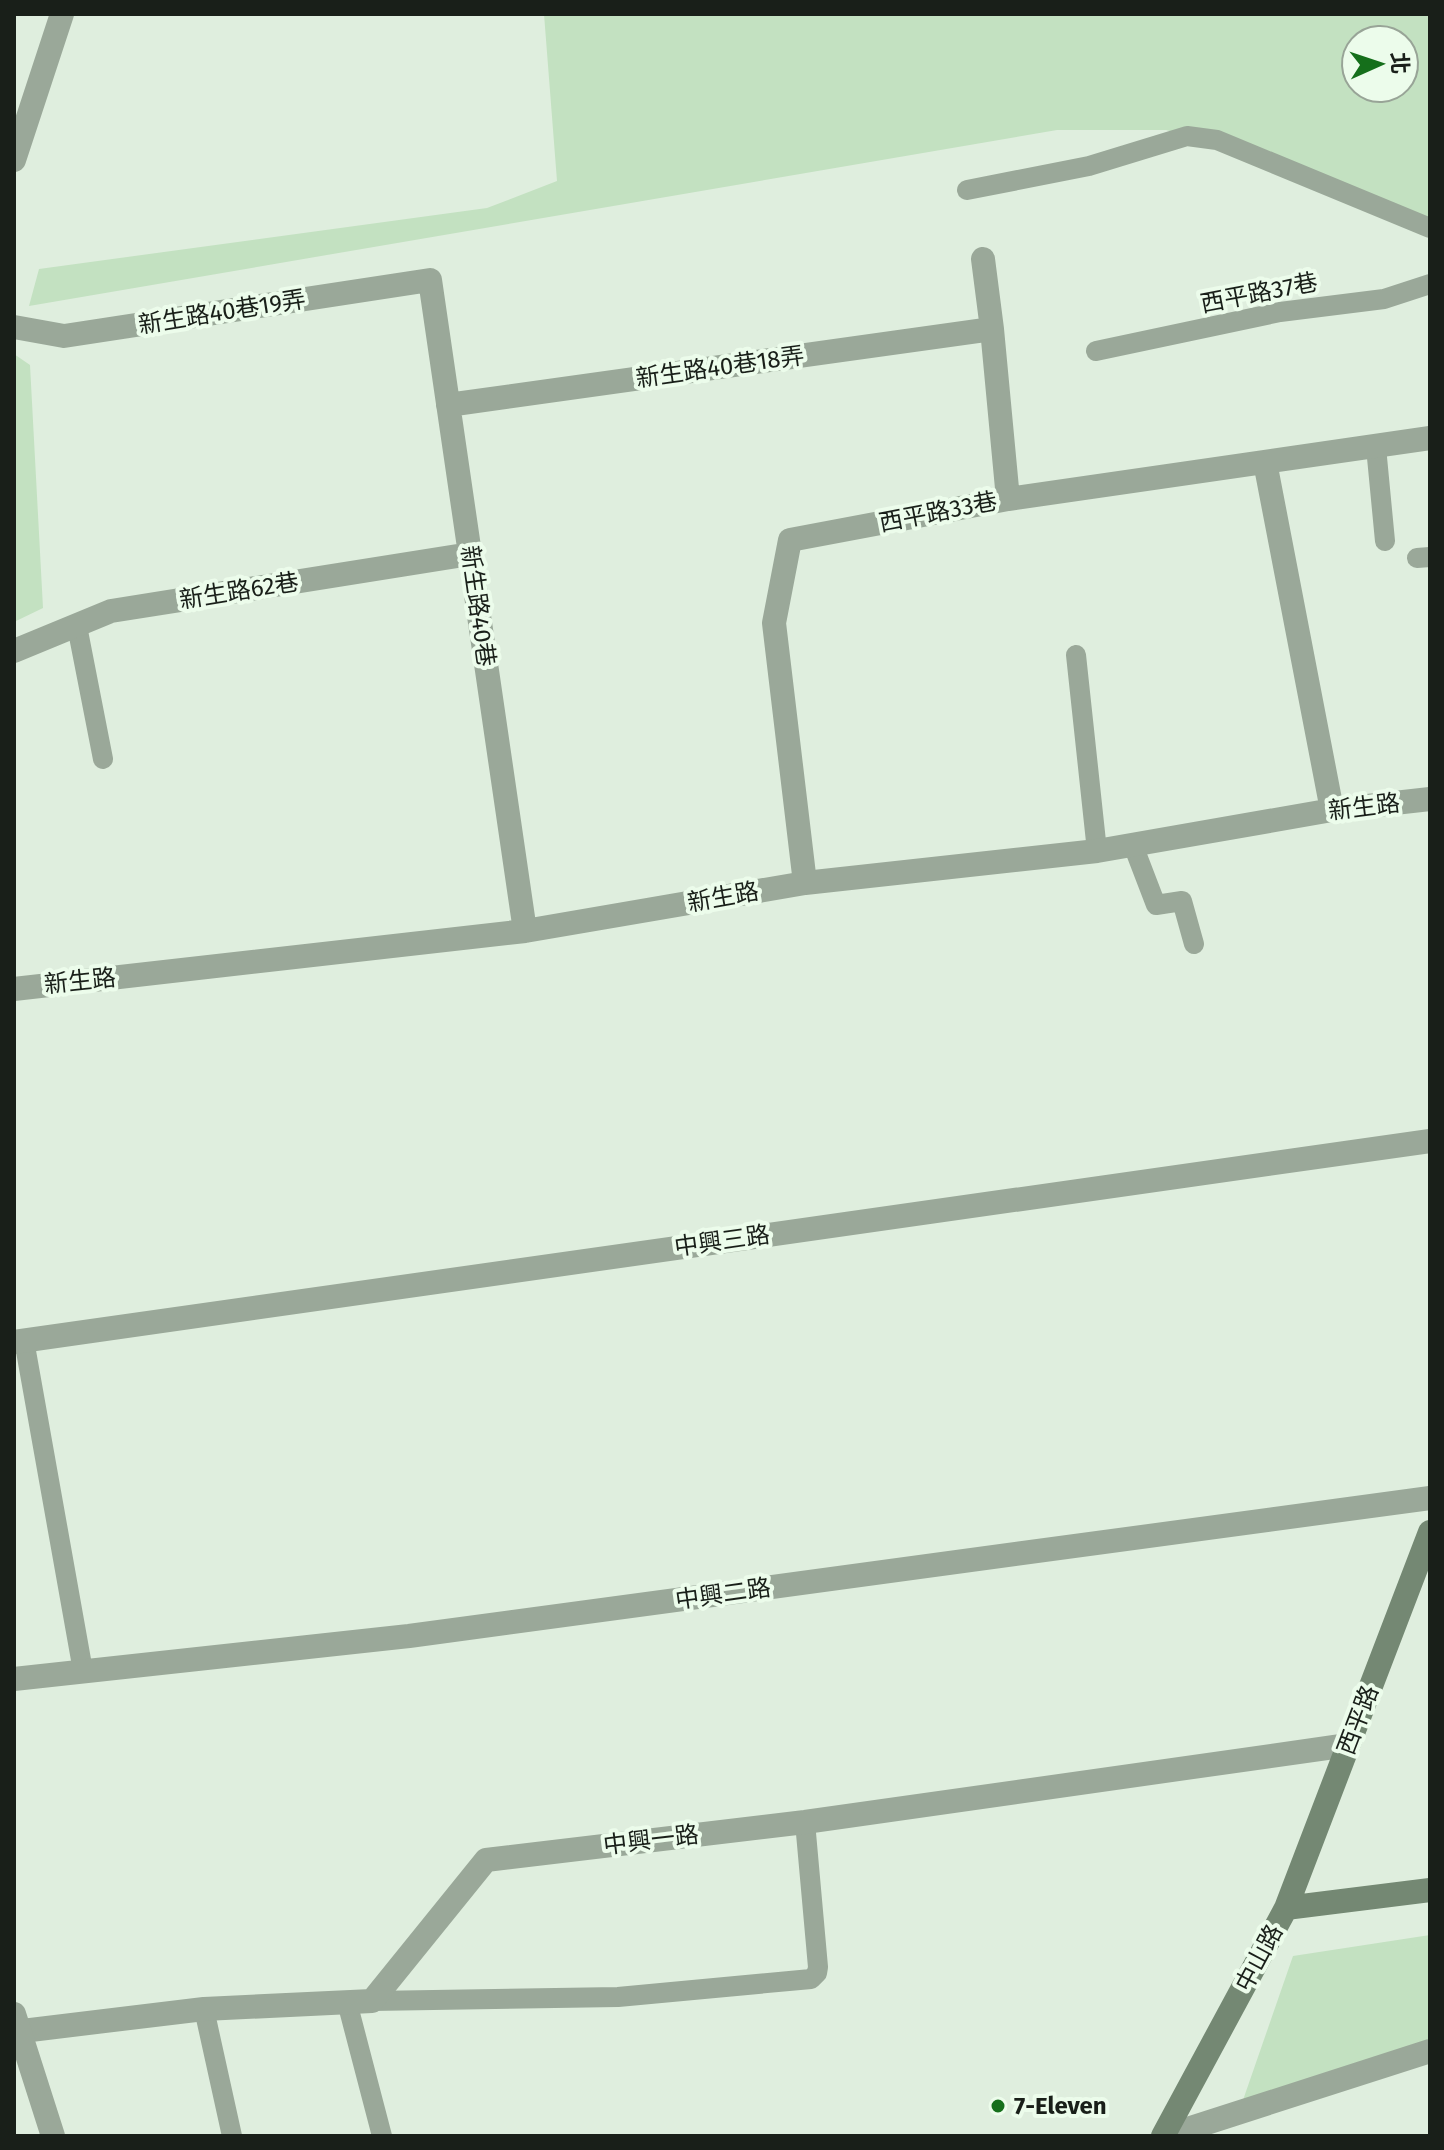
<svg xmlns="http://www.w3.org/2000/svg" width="1444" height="2150" font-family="'Fira Sans','Noto Sans TC',sans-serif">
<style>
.green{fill:#c3e1c1;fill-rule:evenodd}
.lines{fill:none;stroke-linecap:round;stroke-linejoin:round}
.service{stroke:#9aa899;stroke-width:20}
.minor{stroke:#9aa899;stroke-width:24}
.tertiary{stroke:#9aa899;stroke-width:24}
.secondary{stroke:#748873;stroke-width:24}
.poi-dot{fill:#156f1b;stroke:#ecfceb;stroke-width:3}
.labels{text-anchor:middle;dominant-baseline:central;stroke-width:8;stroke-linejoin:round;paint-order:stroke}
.street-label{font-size:24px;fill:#191f19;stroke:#ecfceb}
.poi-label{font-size:24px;font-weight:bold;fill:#191f19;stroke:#ecfceb;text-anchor:start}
</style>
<rect width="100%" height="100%" fill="#dfeede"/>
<path class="green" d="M 544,14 L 1430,14 L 1430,238 L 1266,156 L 1166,130 L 1057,130 L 29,306 L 39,269 L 487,208 L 557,181 ZM 1356,40 L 1404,40 L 1404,88 L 1356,88 Z
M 14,354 L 30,365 L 43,608 L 14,622 Z
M 1430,1935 L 1430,2039 L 1242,2103 L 1293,1956 Z"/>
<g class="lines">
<path class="service" d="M 967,190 L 1089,166 L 1187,136 L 1217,140 L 1430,228
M 1096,351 L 1280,312 L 1384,299 L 1430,284
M 1376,447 L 1385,541
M 1417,558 L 1430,557
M 77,626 L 103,759
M 1076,655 L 1097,851
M 1133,845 L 1156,905 L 1182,901 L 1194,944
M 24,1340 L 83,1671
M 372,2001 L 618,1997 L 811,1979 L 817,1973 L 818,1967 L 805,1822
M 347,2002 L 382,2136
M 204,2009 L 232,2136"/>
<path class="minor" d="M 14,160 L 62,14
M 983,259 L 992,329 L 1008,499
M 14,327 L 64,336 L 430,280 L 525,931
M 448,405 L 992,329
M 1265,462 L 1332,810
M 14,651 L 111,611 L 470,554
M 805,883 L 774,623 L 790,540 L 1008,499 L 1430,438
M 14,989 L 525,931 L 805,883 L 1097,851 L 1332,810 L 1430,799
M 14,1342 L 1430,1141
M 14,1679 L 409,1636 L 1430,1498
M 14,2032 L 204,2009 L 372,2001 L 486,1860 L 805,1822 L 1348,1745
M 1166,2136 L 1430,2051"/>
<path class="tertiary" d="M 14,2014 L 53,2136"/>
<path class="secondary" d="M 1286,1908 L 1430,1890
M 1163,2136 L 1286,1908 L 1430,1532"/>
</g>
<circle class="poi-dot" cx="998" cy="2106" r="8"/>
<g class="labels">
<g class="street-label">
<text transform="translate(1259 293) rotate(-11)">西平路37巷</text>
<text transform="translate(222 312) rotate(-9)">新生路40巷19弄</text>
<text transform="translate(720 367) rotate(-8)">新生路40巷18弄</text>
<text transform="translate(938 512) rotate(-11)">西平路33巷</text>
<text transform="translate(239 591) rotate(-9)">新生路62巷</text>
<text transform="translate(478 606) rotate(82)">新生路40巷</text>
<text transform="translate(1364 807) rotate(-7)">新生路</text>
<text transform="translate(723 897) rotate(-10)">新生路</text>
<text transform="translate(80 981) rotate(-6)">新生路</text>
<text transform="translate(722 1241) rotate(-8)">中興三路</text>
<text transform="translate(723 1594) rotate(-8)">中興二路</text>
<text transform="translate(1358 1720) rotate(-69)">西平路</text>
<text transform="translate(651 1840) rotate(-7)">中興一路</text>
<text transform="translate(1259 1958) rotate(-62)">中山路</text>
</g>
<g class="poi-label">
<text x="1014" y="2106">7-Eleven</text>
</g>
</g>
<rect width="1444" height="2150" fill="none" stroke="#191f19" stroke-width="32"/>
<g transform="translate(1380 64) rotate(87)"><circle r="38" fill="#ecfceb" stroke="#98a497" stroke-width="2"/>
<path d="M0-6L14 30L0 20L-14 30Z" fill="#156f1b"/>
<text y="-12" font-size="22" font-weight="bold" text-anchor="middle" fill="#191f19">北</text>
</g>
</svg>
